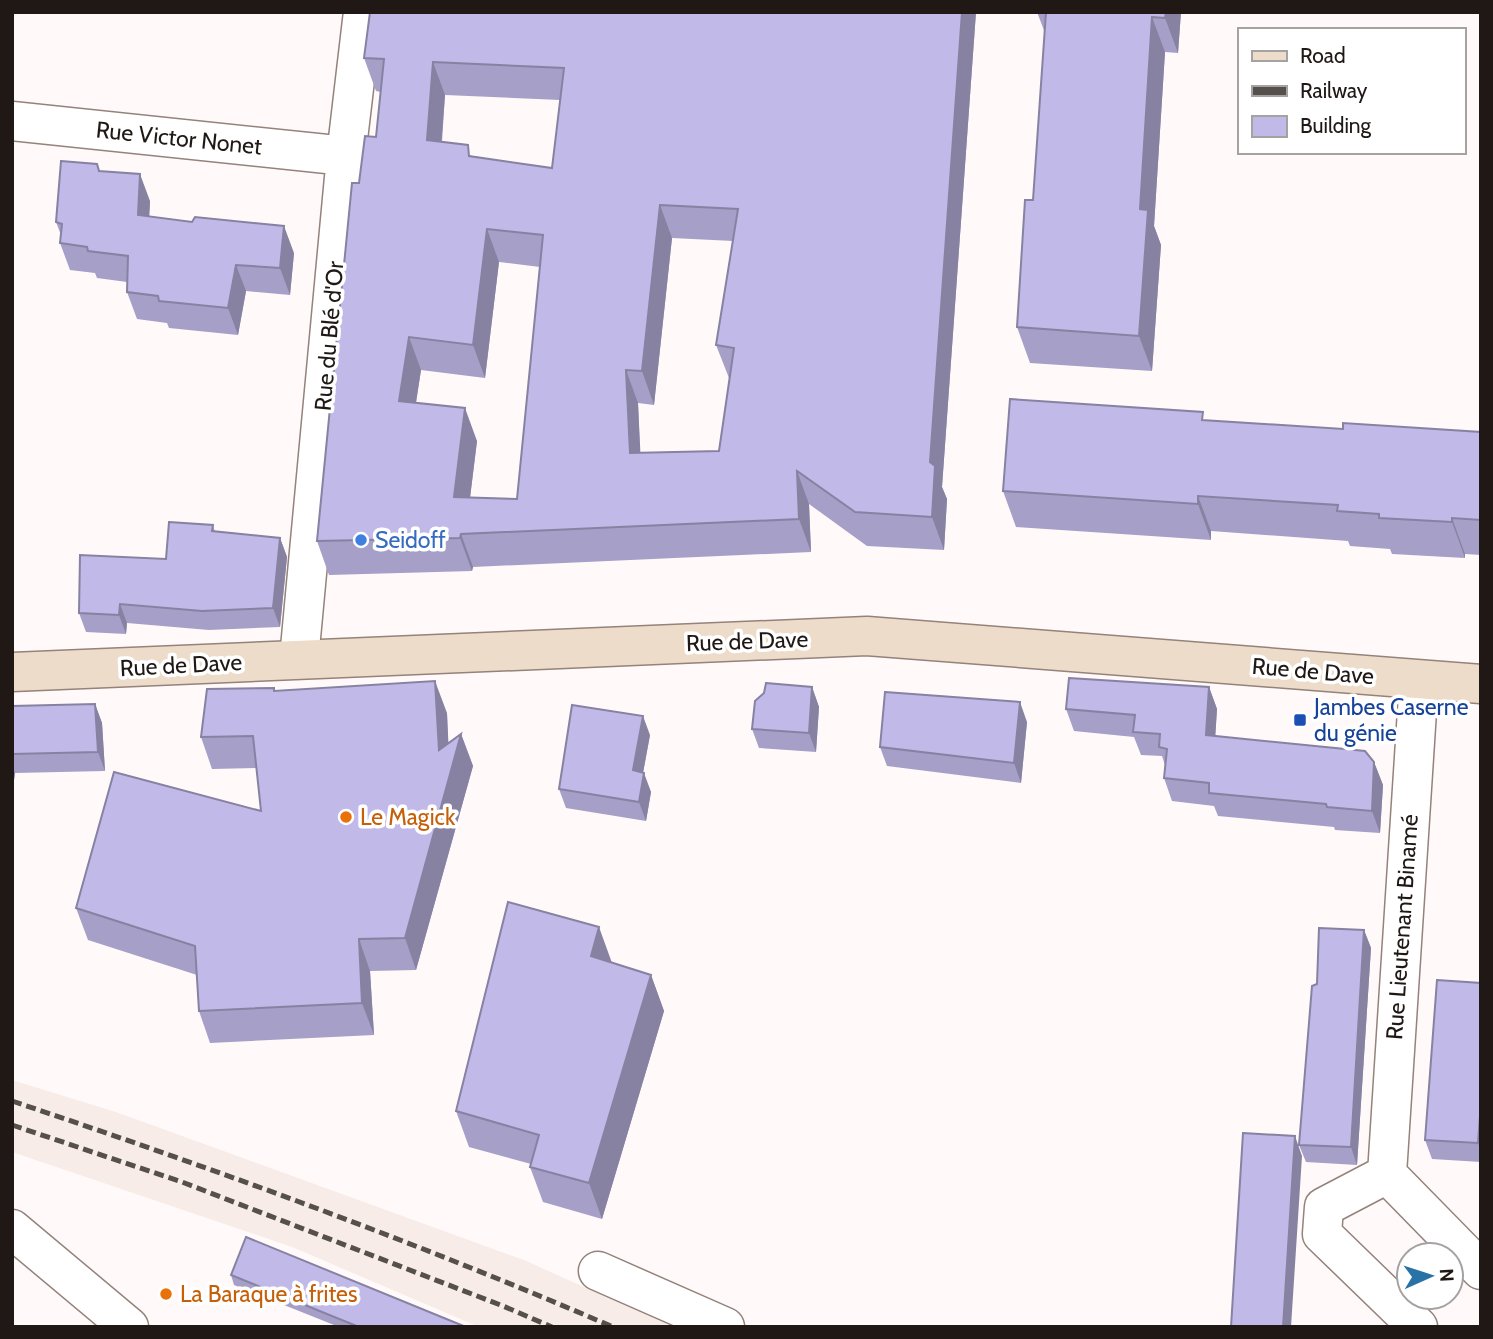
<svg xmlns="http://www.w3.org/2000/svg" width="1493" height="1339" font-family="Cabin,sans-serif">
<style>
.built{fill:#f8ece8}
.lines{fill:none;stroke-linecap:round;stroke-linejoin:round}
.minor-casing{stroke:#94827b;stroke-width:41}
.secondary-casing{stroke:#94827b;stroke-width:41}
.minor{stroke:#fff;stroke-width:38}
.secondary{stroke:#eddcc9;stroke-width:38}
.rail{stroke:#56504d;stroke-width:5;stroke-dasharray:10 5;stroke-linecap:butt}
.wall{fill:#a69fc8;fill-rule:evenodd}
.shaded-wall{fill:#8782a2}
.building{fill:#c1b9e8;stroke:#8782a2;stroke-width:2;fill-rule:evenodd}
.shop-dot{fill:#3f7fe0;stroke:#fff;stroke-width:2.5}
.transit-dot{fill:#1a4fb4;stroke:#fff;stroke-width:2.5}
.food-dot{fill:#e8710a;stroke:#fff;stroke-width:2.5}
.labels{text-anchor:middle;dominant-baseline:central;stroke-width:7;stroke-linejoin:round;paint-order:stroke}
.street-label{font-size:23px;fill:#1f1815;stroke:#fff}
.shop-label{font-size:23px;fill:#366cbe;stroke:#fff;text-anchor:start}
.transit-label{font-size:23px;fill:#164399;stroke:#fff;text-anchor:start}
.food-label{font-size:23px;fill:#c56008;stroke:#fff;text-anchor:start}
</style>
<rect width="100%" height="100%" fill="#fffaf9"/>
<path class="built" d="M 12,1080 L 116,1112 L 524,1260 L 673,1327 L 479,1327 L 292,1247 L 12,1152 Z"/>
<g class="lines">
<g class="minor-casing">
<path id="minor" d="M 12,121 L 346,156
M 299,659 L 346,156 L 363,12
M 1419,680 L 1387,1174 L 1481,1270
M 1387,1174 L 1324,1207 L 1322,1234 L 1418,1327
M 12,1229 L 129,1327
M 598,1271 L 725,1327"/>
</g>
<g class="secondary-casing">
<path id="secondary" d="M 12,672 L 867,636 L 1481,684"/>
</g>
<use href="#minor" class="minor"/>
<use href="#secondary" class="secondary"/>
<path class="rail" d="M 12,1101 C 215,1169 416,1242 613,1327
M 12,1125 L 182,1182 L 503,1306 L 552,1327"/>
</g>
<path class="wall" d="M 976,12 L 942,487 L 947,499 L 944,550 L 867,546 L 809,504 L 811,552 L 473,567 L 472,571 L 329,575 L 317,541 L 359,183 L 376,137 L 381,92 L 376,91 L 364,58 ZM 445,95 L 560,100 L 552,168 L 472,156 L 442,142 ZM 672,238 L 733,241 L 716,345 L 729,378 L 730,379 L 719,451 L 640,453 L 638,403 L 654,405 ZM 499,262 L 540,267 L 517,499 L 470,498 L 477,441 L 416,403 L 421,370 L 485,378 Z
M 1037,12 L 1181,12 L 1178,53 L 1165,52 L 1154,226 L 1161,245 L 1152,371 L 1030,363 L 1017,327 L 1033,200 L 1045,33 Z
M 97,164 L 100,171 L 150,201 L 149,217 L 294,253 L 290,295 L 246,291 L 238,335 L 169,328 L 167,323 L 137,319 L 127,292 L 127,282 L 97,278 L 95,273 L 70,270 L 60,243 L 61,235 L 56,222 Z
M 1206,420 L 1343,429 L 1481,432 L 1481,555 L 1465,554 L 1465,558 L 1392,554 L 1390,549 L 1350,546 L 1348,541 L 1211,531 L 1211,540 L 1016,527 L 1003,491 Z
M 213,525 L 215,532 L 280,538 L 287,557 L 280,627 L 209,630 L 127,623 L 126,634 L 86,632 L 79,613 L 166,559 Z
M 812,687 L 819,707 L 816,752 L 759,748 L 752,729 Z
M 1209,687 L 1217,709 L 1215,736 L 1374,762 L 1383,785 L 1380,833 L 1335,830 L 1334,827 L 1218,816 L 1214,806 L 1172,801 L 1164,778 L 1165,765 L 1162,756 L 1141,755 L 1134,737 L 1074,731 L 1066,709 Z
M 274,688 L 275,691 L 447,713 L 448,743 L 461,734 L 473,766 L 416,970 L 370,971 L 374,1035 L 210,1043 L 199,1011 L 197,975 L 88,940 L 76,908 L 261,811 L 256,768 L 212,769 L 201,737 Z
M 95,704 L 102,723 L 105,771 L 15,773 L 12,794 L 12,706 Z
M 1027,722 L 1021,783 L 887,766 L 880,747 Z
M 650,735 L 643,773 L 651,792 L 646,821 L 566,808 L 559,789 Z
M 1364,930 L 1371,948 L 1357,1165 L 1306,1162 L 1299,1145 L 1317,984 Z
M 612,963 L 651,975 L 664,1011 L 602,1219 L 543,1202 L 530,1167 L 531,1164 L 469,1147 L 456,1111 Z
M 1481,983 L 1481,1162 L 1432,1159 L 1425,1140 Z
M 231,1275 L 466,1327 L 339,1327 L 234,1285 Z"/>
<path class="shaded-wall" d="M 962,12 L 976,12 L 942,487 L 947,499 L 944,550 L 932,517 L 930,462 Z
M 1166,12 L 1181,12 L 1178,53 L 1165,18 Z
M 1152,17 L 1165,52 L 1154,226 L 1161,245 L 1152,371 L 1139,336 L 1140,209 Z
M 433,62 L 445,95 L 439,173 L 427,140 Z
M 140,174 L 150,201 L 148,242 L 138,215 Z
M 660,205 L 672,238 L 654,405 L 642,371 Z
M 284,226 L 294,253 L 290,295 L 280,268 Z
M 487,229 L 499,262 L 485,378 L 473,345 Z
M 236,265 L 246,291 L 238,335 L 228,308 Z
M 409,337 L 421,370 L 411,434 L 399,401 Z
M 626,370 L 638,403 L 642,486 L 630,453 Z
M 465,408 L 477,441 L 466,530 L 454,497 Z
M 797,471 L 809,504 L 811,552 L 799,519 Z
M 1198,496 L 1211,531 L 1211,540 L 1198,504 Z
M 1452,518 L 1465,554 L 1465,558 L 1452,522 Z
M 461,534 L 473,567 L 472,571 L 460,538 Z
M 280,538 L 287,557 L 280,627 L 273,608 Z
M 120,604 L 127,623 L 126,634 L 119,615 Z
M 435,681 L 447,713 L 450,775 L 461,734 L 473,766 L 416,970 L 405,938 L 439,750 Z
M 812,687 L 819,707 L 816,752 L 809,733 Z
M 1209,687 L 1217,709 L 1214,758 L 1206,735 Z
M 1020,702 L 1027,722 L 1021,783 L 1014,763 Z
M 95,704 L 102,723 L 105,771 L 98,752 Z
M 643,716 L 650,735 L 640,789 L 633,770 Z
M 1374,762 L 1383,785 L 1380,833 L 1372,811 Z
M 12,766 L 15,773 L 12,794 Z
M 644,773 L 651,792 L 646,821 L 639,802 Z
M 599,927 L 612,963 L 591,956 Z
M 1364,930 L 1371,948 L 1357,1165 L 1351,1147 Z
M 359,939 L 370,971 L 374,1035 L 362,1003 Z
M 651,975 L 664,1011 L 602,1219 L 589,1183 Z
M 1481,1102 L 1481,1151 L 1478,1143 Z
M 1295,1136 L 1302,1156 L 1291,1327 L 1283,1327 Z"/>
<path class="building" d="M 370,12 L 962,12 L 930,462 L 935,466 L 932,517 L 855,512 L 797,471 L 799,519 L 461,534 L 460,538 L 317,541 L 352,183 L 359,183 L 365,136 L 376,137 L 384,59 L 364,58 ZM 433,62 L 564,68 L 552,168 L 469,156 L 468,145 L 427,140 ZM 660,205 L 738,209 L 716,345 L 734,348 L 719,451 L 630,453 L 626,370 L 642,371 ZM 487,229 L 543,235 L 517,499 L 454,497 L 465,408 L 399,401 L 409,337 L 473,345 Z
M 1046,12 L 1166,12 L 1165,18 L 1152,17 L 1140,209 L 1148,210 L 1139,336 L 1017,327 L 1025,200 L 1033,200 Z
M 61,161 L 97,164 L 99,171 L 140,174 L 138,215 L 192,222 L 195,217 L 284,226 L 280,268 L 236,265 L 228,308 L 159,301 L 158,296 L 127,292 L 128,256 L 88,251 L 87,247 L 60,243 L 62,224 L 56,222 Z
M 1010,399 L 1203,412 L 1202,420 L 1343,429 L 1343,423 L 1481,432 L 1481,520 L 1452,518 L 1452,522 L 1379,518 L 1379,514 L 1337,511 L 1338,505 L 1198,496 L 1198,504 L 1003,491 Z
M 169,522 L 213,525 L 212,531 L 280,538 L 273,608 L 202,611 L 120,604 L 119,615 L 79,613 L 80,555 L 166,559 Z
M 1069,678 L 1209,687 L 1206,735 L 1365,751 L 1374,762 L 1372,811 L 1327,807 L 1326,804 L 1209,793 L 1209,783 L 1164,778 L 1167,749 L 1159,747 L 1160,734 L 1133,732 L 1135,715 L 1066,709 Z
M 435,681 L 439,750 L 461,734 L 405,938 L 359,939 L 362,1003 L 199,1011 L 195,946 L 76,908 L 114,772 L 261,811 L 253,736 L 201,737 L 207,689 L 274,688 L 274,691 Z
M 766,683 L 812,687 L 809,733 L 752,729 L 755,701 L 764,693 Z
M 885,692 L 1020,702 L 1014,763 L 880,747 Z
M 95,704 L 98,752 L 12,754 L 12,706 Z
M 572,705 L 643,716 L 633,770 L 644,773 L 639,802 L 559,789 Z
M 508,902 L 599,927 L 591,956 L 651,975 L 589,1183 L 530,1167 L 539,1135 L 456,1111 Z
M 1319,928 L 1364,930 L 1351,1147 L 1299,1145 L 1312,986 L 1317,984 Z
M 1437,980 L 1481,983 L 1481,1102 L 1478,1143 L 1425,1140 Z
M 1243,1133 L 1295,1136 L 1283,1327 L 1231,1327 Z
M 246,1237 L 466,1327 L 359,1327 L 231,1275 Z"/>
<circle class="shop-dot" cx="361" cy="540" r="7"/>
<rect class="transit-dot" x="1293" y="713" width="14" height="14" rx="3.5"/>
<g class="food-dot">
<circle cx="346" cy="817" r="7"/>
<circle cx="166" cy="1294" r="7"/>
</g>
<g class="labels">
<g class="street-label">
<text transform="translate(179 138) rotate(6)">Rue Victor Nonet</text>
<text transform="translate(329 336) rotate(-85)">Rue du Blé d'Or</text>
<text transform="translate(747 641) rotate(-2)">Rue de Dave</text>
<text transform="translate(181 665) rotate(-3)">Rue de Dave</text>
<text transform="translate(1313 671) rotate(5)">Rue de Dave</text>
<text transform="translate(1402 927) rotate(-86)">Rue Lieutenant Binamé</text>
</g>
<g class="shop-label">
<text x="375" y="540">Seidoff</text>
</g>
<g class="transit-label">
<text x="1314" y="707">Jambes Caserne<tspan x="1314" dy="26">du génie</tspan></text>
</g>
<g class="food-label">
<text x="360" y="817">Le Magick</text>
<text x="180" y="1294">La Baraque à frites</text>
</g>
</g>
<rect width="1493" height="1339" fill="none" stroke="#1f1815" stroke-width="28"/>
<rect x="1238" y="28" width="228" height="126" fill="#ffffff" stroke="#a5a3a1" stroke-width="2"/>
<rect x="1252" y="51" width="35" height="10" fill="#eddcc9" stroke="#a5a3a1" stroke-width="2"/>
<text x="1300" y="63" font-size="21" fill="#1f1815">Road</text>
<rect x="1252" y="86" width="35" height="10" fill="#56504d" stroke="#a5a3a1" stroke-width="2"/>
<text x="1300" y="98" font-size="21" fill="#1f1815">Railway</text>
<rect x="1252" y="116" width="35" height="21" fill="#c1b9e8" stroke="#a5a3a1" stroke-width="2"/>
<text x="1300" y="133" font-size="21" fill="#1f1815">Building</text>
<g transform="translate(1430 1276) rotate(87)"><circle r="33" fill="#ffffff" stroke="#a5a3a1" stroke-width="2"/>
<path d="M0-5L12 26L0 18L-12 26Z" fill="#2972a5"/>
<text y="-10" font-size="19" font-weight="bold" text-anchor="middle" fill="#1f1815">N</text>
</g>
</svg>
